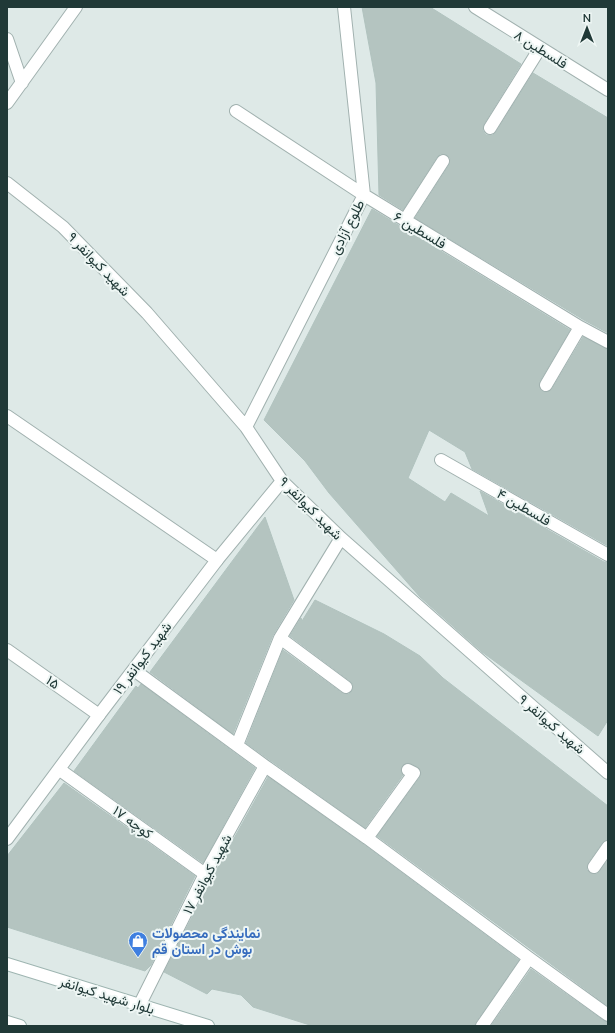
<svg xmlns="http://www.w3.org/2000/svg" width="615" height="1033" font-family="Mulish,Vazirmatn,sans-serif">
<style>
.building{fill:#b4c4c0;stroke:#b1c3bf}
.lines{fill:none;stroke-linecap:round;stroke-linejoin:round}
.lane-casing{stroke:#a1b1af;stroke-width:14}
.street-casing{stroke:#a1b1af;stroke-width:14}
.secondary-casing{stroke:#9eb5b1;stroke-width:14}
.lane{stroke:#fff;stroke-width:12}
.street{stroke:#fff;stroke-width:12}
.secondary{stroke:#fff;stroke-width:12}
.labels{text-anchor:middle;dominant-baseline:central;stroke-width:4;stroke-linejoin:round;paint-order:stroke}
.street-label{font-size:14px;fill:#203937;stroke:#eef6f4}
.shop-label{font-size:14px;font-weight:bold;fill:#366cbe;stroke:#eef6f4;text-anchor:start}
</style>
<rect width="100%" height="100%" fill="#dee9e7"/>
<path class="building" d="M 362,7 L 430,7 L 521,64 L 484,124 L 483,131 L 486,135 L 493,135 L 496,132 L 533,73 L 608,118 L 608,333 L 584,320 L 415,218 L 449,165 L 450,158 L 447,155 L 440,154 L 437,157 L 403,210 L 379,195 L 376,83 Z
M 372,209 L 570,330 L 540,381 L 539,385 L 542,391 L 546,392 L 552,389 L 583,337 L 608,349 L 608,546 L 472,469 L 465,452 L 429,430 L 408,478 L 445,502 L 451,493 L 489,516 L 480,491 L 604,562 L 608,562 L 608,720 L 598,736 L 482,652 L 420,597 L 329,493 L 305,461 L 264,420 Z
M 265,517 L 294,600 L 273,635 L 233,734 L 150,672 Z
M 315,600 L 384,634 L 420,656 L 443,678 L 608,806 L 608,840 L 602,843 L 588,863 L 587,867 L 587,870 L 590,873 L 597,874 L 608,860 L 608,1006 L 377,836 L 420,777 L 421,773 L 418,767 L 408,763 L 402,766 L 401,771 L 403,775 L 365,828 L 246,743 L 283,650 L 342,693 L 349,694 L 352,691 L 353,684 L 350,681 L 290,636 L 301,618 L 302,621 Z
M 141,684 L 255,768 L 203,863 L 74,771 L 136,686 L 138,688 Z
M 268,777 L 363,844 L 519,960 L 476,1022 L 475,1026 L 313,1026 L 253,1007 L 241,995 L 212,989 L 207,994 L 164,972 L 212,878 Z
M 64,783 L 195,876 L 151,965 L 145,971 L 7,927 L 7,856 Z
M 531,969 L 604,1021 L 608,1022 L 608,1026 L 491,1026 Z"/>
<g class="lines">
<g class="lane-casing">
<path id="lane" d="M 7,416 L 217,560
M 7,650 L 99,715"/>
</g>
<g class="street-casing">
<path id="street" d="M 475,7 L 608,90
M 7,39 L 22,83
M 7,103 L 76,7
M 236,111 L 364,195 L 580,327 L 608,342
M 490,128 L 540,48
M 7,183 L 63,227 L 147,313 L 246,427 L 282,481 L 341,538 L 608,773
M 405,220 L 443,161
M 546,385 L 580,327
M 246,427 L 364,195 L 344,7
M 441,460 L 608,555
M 280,638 L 346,687
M 134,670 L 265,766 L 367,838 L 529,958 L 608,1015
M 237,745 L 280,638 L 341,538
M 60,770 L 205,874
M 367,838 L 414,773 L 408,770
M 7,839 L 99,715 L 217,560 L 282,481
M 594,867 L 608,847
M 140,1004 L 205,874 L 265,766
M 482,1026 L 529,958"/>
</g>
<g class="secondary-casing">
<path id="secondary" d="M 7,964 L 208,1026
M 7,1022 L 20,1026"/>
</g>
<use href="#lane" class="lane"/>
<use href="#street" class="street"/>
<use href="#secondary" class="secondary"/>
</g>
<defs>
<g id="shop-pin" transform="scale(1)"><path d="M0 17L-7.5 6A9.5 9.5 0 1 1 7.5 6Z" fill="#3f7fe0" stroke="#eef6f4"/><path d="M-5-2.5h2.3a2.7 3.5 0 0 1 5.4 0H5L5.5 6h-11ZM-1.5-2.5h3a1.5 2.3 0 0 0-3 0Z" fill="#fff"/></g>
</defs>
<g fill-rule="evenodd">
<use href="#shop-pin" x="138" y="941"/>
</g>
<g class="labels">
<g class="street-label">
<text transform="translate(541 49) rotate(32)">فلسطین ۸</text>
<text transform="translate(347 227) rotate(-63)">طلوع آزادی</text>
<text transform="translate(420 230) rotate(31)">فلسطین ۶</text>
<text transform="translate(99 264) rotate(46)">شهید کیوانفر ۹</text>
<text transform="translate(524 507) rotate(30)">فلسطین ۴</text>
<text transform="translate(311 508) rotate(45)">شهید کیوانفر ۹</text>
<text transform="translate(142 658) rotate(-53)">شهید کیوانفر ۱۹</text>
<text transform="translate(53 682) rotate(35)">۱۵</text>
<text transform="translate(552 724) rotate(41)">شهید کیوانفر ۹</text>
<text transform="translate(133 822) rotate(36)">کوچه ۱۷</text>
<text transform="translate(207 874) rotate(-62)">شهید کیوانفر ۱۷</text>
<text transform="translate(107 995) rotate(17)">بلوار شهید کیوانفر</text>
</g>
<g class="shop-label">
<text x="152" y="933">نمایندگی محصولات<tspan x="152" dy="16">بوش در استان قم</tspan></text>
</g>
</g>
<rect width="615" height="1033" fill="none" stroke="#203937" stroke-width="16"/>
<g transform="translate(587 28)" stroke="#eef6f4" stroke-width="3" paint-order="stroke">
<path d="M0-3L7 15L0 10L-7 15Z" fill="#203937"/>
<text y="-6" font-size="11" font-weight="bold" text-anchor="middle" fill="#203937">N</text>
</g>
</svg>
